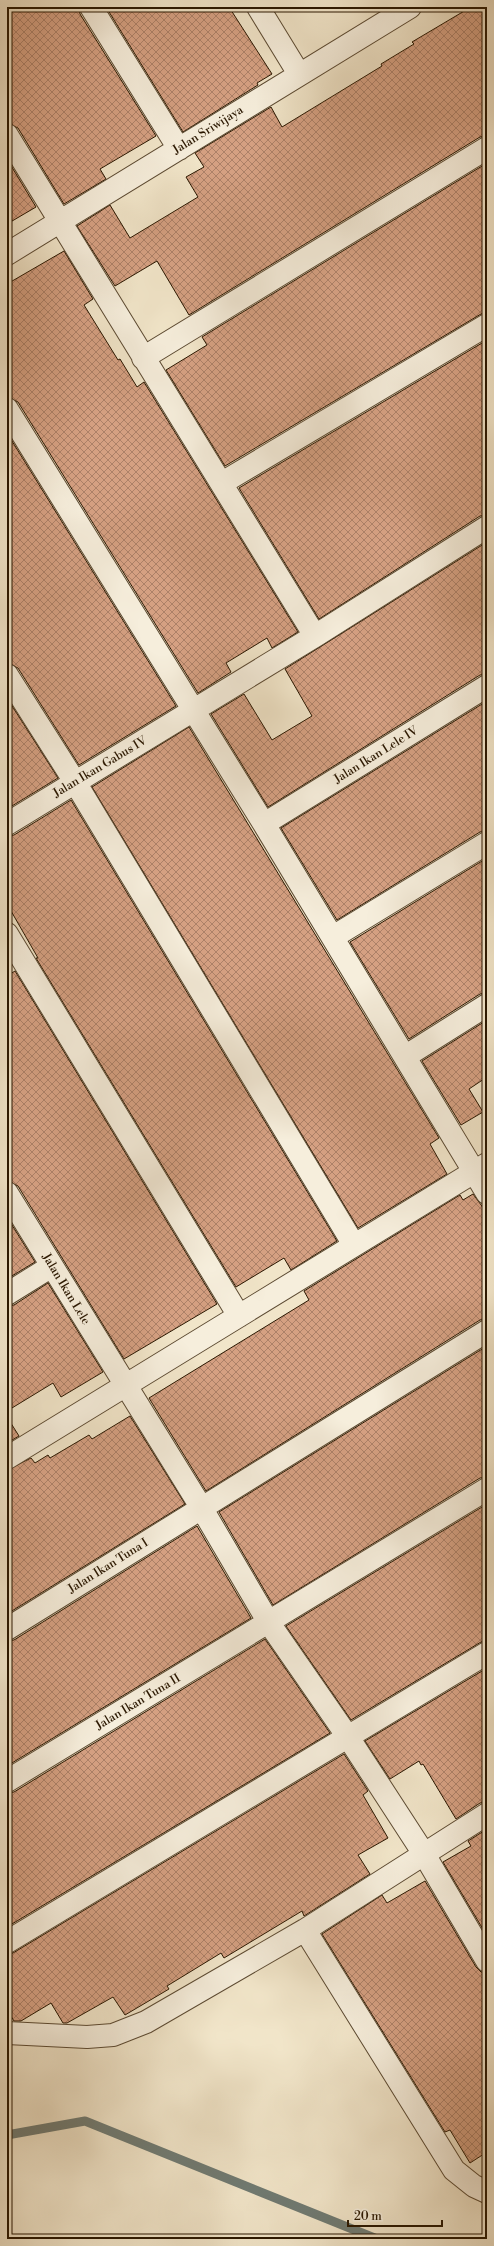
<svg xmlns="http://www.w3.org/2000/svg" width="494" height="2246" font-family="'Libre Bodoni',serif">
<style>
.lines{fill:none;stroke-linecap:round;stroke-linejoin:round}
.stream{stroke:#707b73;stroke-width:9}
.building{fill:url(#building-cross-hatch);stroke:#2a1700}
.minor-casing{stroke:#5c4a32;stroke-width:24}
.minor{stroke:#f6eedc;stroke-width:22}
.labels{text-anchor:middle;dominant-baseline:central;stroke-width:3.5;stroke-linejoin:round;paint-order:stroke}
.street-label{font-size:12px;fill:#2a1700;stroke:#f6eedc}
</style>
<defs>
<pattern id="building-cross-hatch" width="8" height="8" patternUnits="userSpaceOnUse"><rect width="8" height="8" fill="#d5a082"/><path d="M0 0l8 8M0 8l8-8" fill="none" stroke="#ad8168"/></pattern>
</defs>
<rect width="100%" height="100%" fill="#f1e5c9"/>
<filter id="stains"><feTurbulence type="fractalNoise" baseFrequency=".005" numOctaves="4"/><feColorMatrix values="0 0 0 0 .2 0 0 0 0 .09 0 0 0 0 .02 0 0 0 .5 -.17"/></filter>
<radialGradient id="worn" r=".72"><stop offset=".6" stop-color="#630" stop-opacity="0"/><stop offset="1" stop-color="#630" stop-opacity=".3"/></radialGradient>
<g class="lines">
<path class="stream" d="M 7,2135 L 85,2121 L 377,2239"/>
</g>
<path class="building" d="M 17,7 L 79,7 L 80,14 L 156,136 L 100,169 L 106,179 L 64,204 L 18,128 L 7,123 L 7,13 Z
M 106,7 L 229,7 L 272,74 L 257,83 L 258,85 L 183,132 Z
M 471,7 L 487,7 L 487,136 L 480,137 L 189,315 L 157,261 L 115,286 L 77,226 L 110,205 L 130,238 L 198,197 L 186,177 L 204,167 L 195,153 L 271,107 L 282,127 L 382,66 L 381,64 L 414,44 L 412,42 Z
M 7,159 L 36,207 L 7,224 Z
M 487,163 L 487,313 L 481,314 L 225,466 L 166,370 L 207,345 L 202,337 Z
M 64,251 L 93,299 L 84,305 L 118,360 L 120,359 L 137,387 L 144,382 L 298,632 L 272,648 L 267,638 L 226,663 L 231,672 L 198,693 L 18,402 L 7,397 L 7,284 Z
M 487,340 L 487,515 L 480,516 L 319,619 L 239,488 Z
M 7,433 L 176,706 L 79,765 L 18,668 L 7,663 Z
M 487,542 L 487,674 L 480,675 L 268,807 L 211,714 L 244,694 L 272,740 L 312,716 L 285,669 Z
M 7,698 L 58,778 L 7,809 Z
M 487,701 L 487,831 L 480,832 L 337,920 L 281,828 Z
M 189,727 L 439,1138 L 430,1144 L 447,1174 L 358,1228 L 92,787 Z
M 71,800 L 337,1241 L 291,1270 L 284,1258 L 236,1287 L 36,958 L 38,958 L 7,904 L 7,836 L 14,835 Z
M 487,858 L 487,993 L 480,994 L 409,1039 L 350,942 Z
M 15,971 L 217,1304 L 124,1359 L 18,1186 L 7,1181 L 7,976 Z
M 487,1020 L 487,1077 L 469,1089 L 483,1112 L 461,1125 L 422,1061 Z
M 473,1194 L 487,1213 L 487,1319 L 480,1320 L 206,1491 L 149,1398 L 309,1300 L 304,1291 L 460,1195 L 463,1200 Z
M 7,1217 L 35,1262 L 7,1279 Z
M 48,1283 L 103,1372 L 61,1397 L 53,1383 L 7,1411 L 7,1306 L 14,1305 Z
M 487,1346 L 487,1477 L 480,1478 L 273,1605 L 219,1512 Z
M 130,1416 L 185,1504 L 7,1614 L 7,1470 L 31,1458 L 35,1463 L 48,1455 L 50,1458 L 89,1435 L 92,1439 Z
M 7,1417 L 19,1436 L 7,1443 Z
M 487,1504 L 487,1641 L 481,1642 L 351,1720 L 286,1626 Z
M 197,1526 L 251,1618 L 7,1766 L 7,1641 L 14,1640 Z
M 265,1639 L 330,1733 L 7,1927 L 7,1793 L 14,1792 Z
M 487,1668 L 487,1802 L 480,1803 L 456,1819 L 423,1764 L 421,1765 L 419,1761 L 390,1779 L 365,1741 Z
M 344,1754 L 368,1791 L 363,1795 L 388,1838 L 358,1855 L 370,1874 L 304,1916 L 302,1911 L 224,1958 L 221,1953 L 167,1986 L 169,1989 L 125,2015 L 113,1997 L 67,2023 L 63,2023 L 51,2003 L 21,2021 L 14,2021 L 7,2010 L 7,1954 L 13,1953 Z
M 487,1829 L 487,1936 L 443,1862 L 471,1846 L 468,1841 Z
M 425,1881 L 476,1967 L 481,1972 L 487,1973 L 487,2152 L 470,2163 L 450,2130 L 445,2132 L 322,1934 L 382,1895 L 387,1903 Z"/>
<g class="lines">
<g class="minor-casing">
<path id="minor" d="M 91,7 L 179,149
M 258,7 L 299,74
M 7,135 L 315,636
M 7,254 L 410,7
M 143,358 L 487,148
M 7,409 L 264,824 L 487,1193
M 222,483 L 487,325
M 7,675 L 75,782 L 354,1245
M 7,824 L 315,636 L 487,527
M 264,824 L 487,686
M 7,934 L 239,1316
M 333,937 L 487,843
M 406,1056 L 487,1005
M 7,1193 L 201,1507 L 269,1623 L 348,1737 L 424,1854 L 487,1961
M 7,1294 L 52,1266
M 7,1458 L 487,1164
M 7,1629 L 487,1331
M 7,1781 L 487,1489
M 305,1930 L 454,2170 L 474,2186 L 487,2192
M 7,1942 L 487,1653
M 7,2033 L 87,2037 L 113,2035 L 146,2022 L 305,1930 L 487,1814"/>
</g>
<use href="#minor" class="minor"/>
</g>
<g class="labels">
<g class="street-label">
<text transform="translate(208 130) rotate(-32)">Jalan Sriwijaya</text>
<text transform="translate(376 755) rotate(-32)">Jalan Ikan Lele IV</text>
<text transform="translate(100 767) rotate(-31)">Jalan Ikan Gabus IV</text>
<text transform="translate(66 1289) rotate(59)">Jalan Ikan Lele</text>
<text transform="translate(108 1566) rotate(-32)">Jalan Ikan Tuna I</text>
<text transform="translate(138 1702) rotate(-31)">Jalan Ikan Tuna II</text>
</g>
</g>
<rect width="494" height="2246" fill="none" stroke="#f1e5c9" stroke-width="24"/>
<rect x="8" y="8" width="478" height="2230" fill="none" stroke="#2a1700" stroke-width="2"/>
<rect x="12" y="12" width="470" height="2222" fill="none" stroke="#2a1700"/>
<path d="M348 2220v6h94v-6" fill="none" stroke="#2a1700" stroke-width="2"/>
<text x="354" y="2220" font-size="12" fill="#2a1700" stroke="#f6eedc" stroke-width="3" paint-order="stroke">20 m</text>
<rect width="100%" height="100%" filter="url(#stains)"/>
<rect width="100%" height="100%" fill="url(#worn)"/>
</svg>
